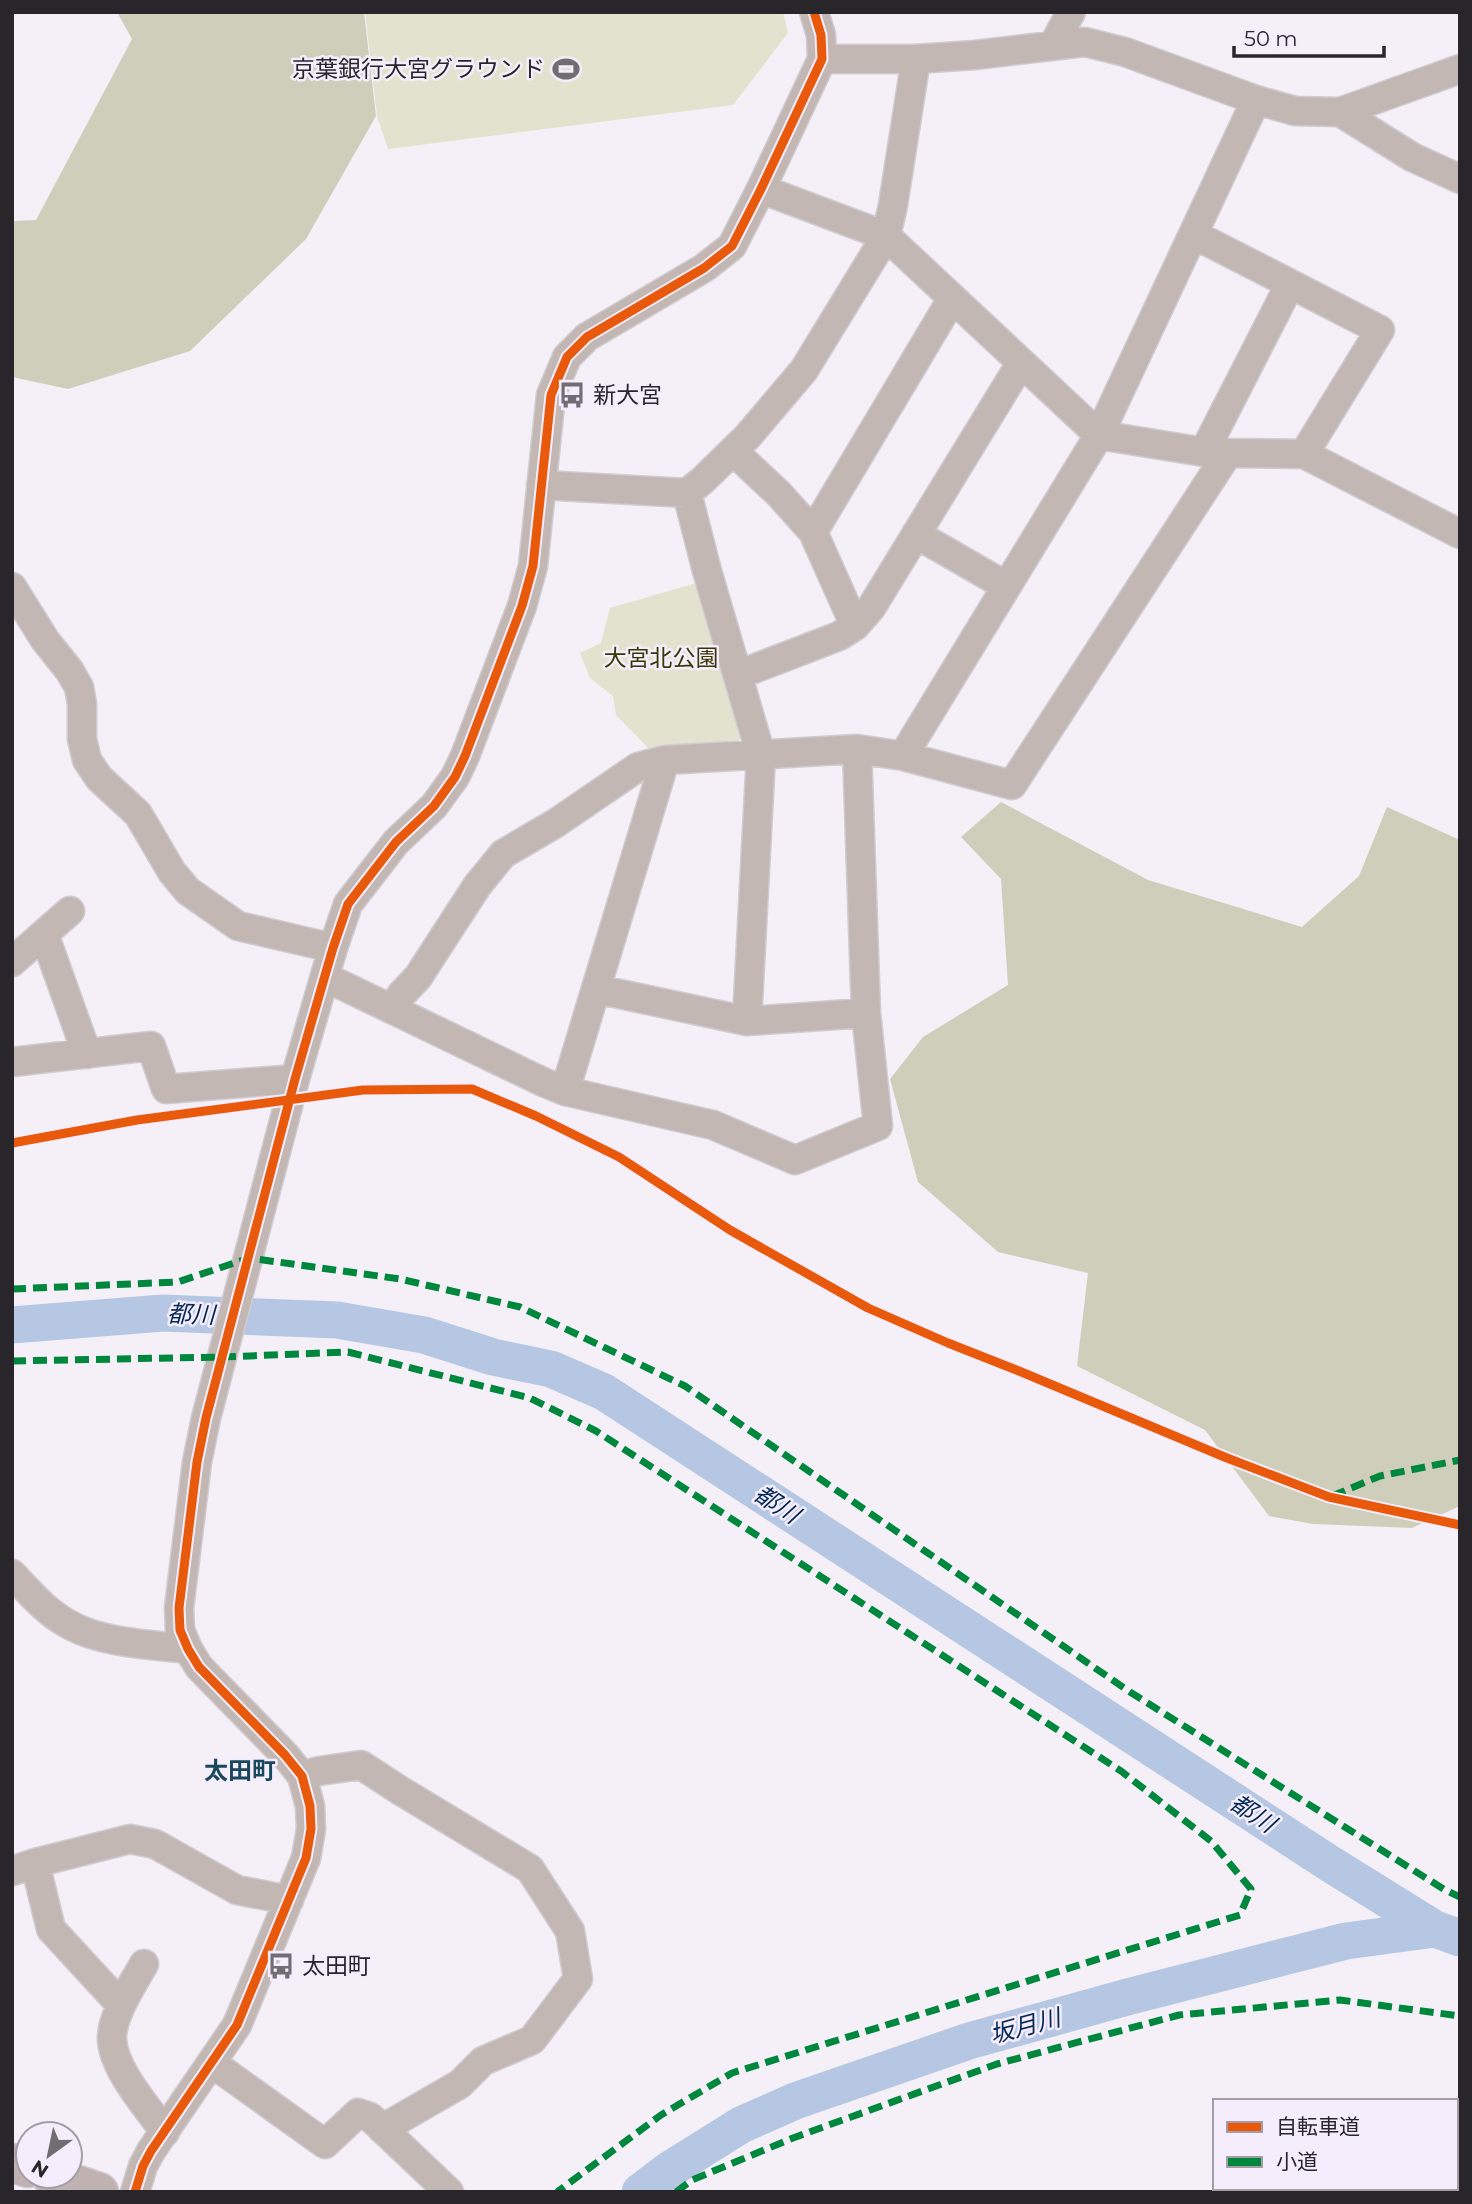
<svg xmlns="http://www.w3.org/2000/svg" width="1472" height="2204" font-family="Montserrat,'Noto Sans JP',sans-serif">
<style>
.green{fill:#e2e2cf}
.forest{fill:#cfceba}
.lines{fill:none;stroke-linecap:round;stroke-linejoin:round}
.river{stroke:#b5c7e2;stroke-width:37}
.minor-casing{stroke:#d0ccd2;stroke-width:31}
.highway-casing{stroke:#d0ccd2;stroke-width:41}
.minor{stroke:#c3b7b3;stroke-width:28}
.highway{stroke:#bfb2b0;stroke-width:38}
.quiet{stroke:#00873e;stroke-width:7;stroke-dasharray:14 7;stroke-linecap:butt}
.cycleway-casing{stroke:#f6edfc;stroke-width:13}
.cycleway{stroke:#e8590c;stroke-width:9}
.labels{text-anchor:middle;dominant-baseline:central;stroke-width:5;stroke-linejoin:round;paint-order:stroke}
.poi-label{font-size:23px;fill:#29262b;stroke:#f6edfc;text-anchor:start}
.park-label{font-size:23px;fill:#373802;stroke:#f6edfc}
.water-label{font-size:24px;font-style:italic;fill:#032955;stroke:#f6edfc}
.neighbourhood-label{font-size:24px;font-weight:bold;fill:#19475b;stroke:#f6edfc}
</style>
<rect width="100%" height="100%" fill="#f5f0f8"/>
<path class="green" d="M 365,12 L 783,12 L 788,33 L 733,105 L 388,149 L 377,116 Z
M 703,581 L 746,729 L 736,745 L 653,753 L 616,715 L 613,696 L 590,678 L 580,653 L 601,643 L 610,608 Z"/>
<path class="forest" d="M 117,12 L 364,12 L 376,116 L 306,239 L 190,351 L 68,389 L 12,377 L 12,221 L 36,220 L 132,39 Z
M 1001,802 L 1148,880 L 1302,927 L 1359,876 L 1387,807 L 1460,840 L 1460,1506 L 1412,1528 L 1313,1524 L 1269,1516 L 1205,1430 L 1077,1366 L 1088,1273 L 998,1252 L 918,1182 L 890,1079 L 923,1037 L 1008,985 L 1001,879 L 961,837 Z"/>
<g class="lines">
<path class="river" d="M 12,1325 L 163,1313 L 337,1320 L 424,1335 L 493,1357 L 551,1369 L 604,1392 L 1332,1865 L 1435,1929 L 1460,1938
M 640,2192 L 669,2170 L 741,2125 L 795,2101 L 969,2041 L 1131,1996 L 1346,1941 L 1435,1929"/>
<g class="minor-casing">
<path id="minor" d="M 1054,44 L 1071,12
M 822,59 L 916,59 L 975,55 L 1085,42 L 1125,52 L 1256,100 L 1295,111 L 1340,112 L 1460,69
M 1340,112 L 1412,157 L 1460,179
M 761,189 L 886,236 L 1099,435 L 1204,452 L 1228,453
M 1193,234 L 1380,330 L 1304,454
M 733,451 L 779,494 L 813,532 L 855,626
M 1204,452 L 1290,284
M 541,485 L 687,493 L 703,480 L 748,436 L 804,370 L 886,236 L 893,205 L 916,59
M 687,493 L 707,571 L 761,755 L 747,1021
M 813,532 L 952,299
M 916,534 L 1006,586
M 12,587 L 45,640 L 69,670 L 79,687 L 82,704 L 82,739 L 87,760 L 99,778 L 138,814 L 172,872 L 188,891 L 238,926 L 333,948
M 738,675 L 839,636 L 855,626 L 871,608 L 1021,363
M 903,756 L 1099,435 L 1256,100
M 44,934 L 87,1054
M 12,962 L 70,911
M 325,977 L 543,1082 L 565,1091 L 713,1125 L 795,1160 L 878,1126 L 866,1013 L 857,749
M 596,989 L 747,1021 L 866,1013
M 394,1010 L 401,995 L 418,977 L 477,886 L 503,854 L 556,823 L 638,767 L 665,760
M 12,1062 L 151,1046 L 166,1089 L 295,1079
M 565,1091 L 665,760 L 857,749 L 903,756 L 1012,785 L 1228,453 L 1304,454 L 1460,534
M 12,1574 C 30,1593 47,1613 70,1625 C 102,1643 152,1645 188,1649
M 302,1776 L 319,1771 L 361,1765 L 401,1791 L 530,1869 L 570,1931 L 578,1979 L 532,2040 L 483,2061 L 460,2084 L 382,2129
M 35,1863 L 51,1929 L 121,2005
M 12,1871 L 35,1863 L 130,1839 L 155,1844 L 237,1890 L 289,1900
M 144,1964 C 133,1983 111,2017 112,2039 C 113,2069 147,2107 165,2132
M 212,2063 L 325,2144 L 358,2113 L 370,2117 L 449,2192
M 135,2192 L 143,2166 L 151,2151 L 237,2025 L 306,1858 L 311,1829 L 310,1806 L 302,1776 L 285,1755 L 199,1667 L 188,1649 L 180,1630 L 179,1608 L 197,1462 L 206,1418 L 295,1079 L 333,948 L 348,904 L 396,842 L 434,806 L 455,777 L 465,756 L 522,606 L 533,566 L 551,395 L 567,357 L 587,337 L 704,268 L 732,246 L 761,189 L 822,59 L 821,35 L 814,12"/>
</g>
<g class="highway-casing">
<path id="highway" d="M 12,2163 L 28,2168
M 51,2176 L 99,2192"/>
</g>
<use href="#minor" class="minor"/>
<use href="#highway" class="highway"/>
<path class="quiet" d="M 12,1289 L 178,1282 L 249,1258 L 400,1279 L 520,1307 L 685,1386 L 1130,1692 L 1445,1890 L 1460,1897
M 12,1361 L 222,1357 L 348,1352 L 530,1398 L 596,1431 L 1121,1771 L 1211,1841 L 1251,1889 L 1240,1915 L 732,2073 L 661,2115 L 557,2192
M 1332,1496 L 1380,1476 L 1460,1460
M 676,2192 L 692,2180 L 793,2138 L 997,2064 L 1179,2015 L 1340,2000 L 1460,2016"/>
<g class="cycleway-casing">
<path id="cycleway" d="M 12,1143 L 137,1120 L 363,1090 L 472,1089 L 536,1116 L 619,1157 L 730,1230 L 868,1308 L 948,1343 L 1019,1371 L 1227,1458 L 1329,1497 L 1460,1525
M 135,2192 L 143,2166 L 151,2151 L 237,2025 L 306,1858 L 311,1829 L 310,1806 L 302,1776 L 285,1755 L 199,1667 L 188,1649 L 180,1630 L 179,1608 L 197,1462 L 206,1418 L 295,1079 L 333,948 L 348,904 L 396,842 L 434,806 L 455,777 L 465,756 L 522,606 L 533,566 L 551,395 L 567,357 L 587,337 L 704,268 L 732,246 L 761,189 L 822,59 L 821,35 L 814,12"/>
</g>
<use href="#cycleway" class="cycleway"/>
</g>
<defs>
<g id="stadium-bare" transform="scale(2.1)"><path d="M0-5a6.5 5 0 1 0 0 10a6.5 5 0 1 0 0-10ZM-3.5-1.8h7v3.6h-7Z" fill="#706d73" stroke="#f6edfc" stroke-width="2.5" paint-order="stroke"/></g>
<g id="bus-bare" transform="scale(2.1)"><path d="M-5-6H5V4H4V6H2V4H-2V6H-4V4H-5ZM-3.5-4V0h7V-4ZM-3.5 1.2v1.5H-2V1.2ZM2 1.2v1.5H3.5V1.2Z" fill="#706d73" stroke="#f6edfc" stroke-width="2.5" paint-order="stroke"/></g>
</defs>
<g fill-rule="evenodd">
<use href="#stadium-bare" x="566" y="69"/>
<use href="#bus-bare" x="572" y="395"/>
<use href="#bus-bare" x="281" y="1966"/>
</g>
<g class="labels">
<g class="poi-label">
<text x="545" y="69" text-anchor="end">京葉銀行大宮グラウンド</text>
<text x="593" y="395">新大宮</text>
<text x="302" y="1966">太田町</text>
</g>
<g class="park-label">
<text x="661" y="658">大宮北公園</text>
</g>
<g class="water-label">
<text transform="translate(191 1314) rotate(2)">都川</text>
<text transform="translate(777 1504) rotate(33)">都川</text>
<text transform="translate(1253 1813) rotate(33)">都川</text>
<text transform="translate(1025 2026) rotate(-15)">坂月川</text>
</g>
<g class="neighbourhood-label">
<text x="240" y="1770">太田町</text>
</g>
</g>
<rect width="1472" height="2204" fill="none" stroke="#29262b" stroke-width="28"/>
<rect x="1213" y="2099" width="245" height="91" fill="#f6edfc" stroke="#a49da8" stroke-width="2"/>
<rect x="1227" y="2122" width="35" height="10" fill="#e8590c" stroke="#a49da8" stroke-width="2"/>
<text x="1276" y="2134" font-size="21" fill="#29262b">自転車道</text>
<rect x="1227" y="2157" width="35" height="10" fill="#00873e" stroke="#a49da8" stroke-width="2"/>
<text x="1276" y="2169" font-size="21" fill="#29262b">小道</text>
<g transform="translate(49 2155) rotate(213)"><circle r="33" fill="#f6edfc" stroke="#a49da8" stroke-width="2"/>
<path d="M0-5L12 26L0 18L-12 26Z" fill="#706d73"/>
<text y="-10" font-size="19" font-weight="bold" text-anchor="middle" fill="#29262b">N</text>
</g>
<path d="M1234 46v10h150v-10" fill="none" stroke="#29262b" stroke-width="3.5"/>
<text x="1244" y="46" font-size="21" fill="#29262b" stroke="#f6edfc" stroke-width="5" paint-order="stroke">50 m</text>
</svg>
